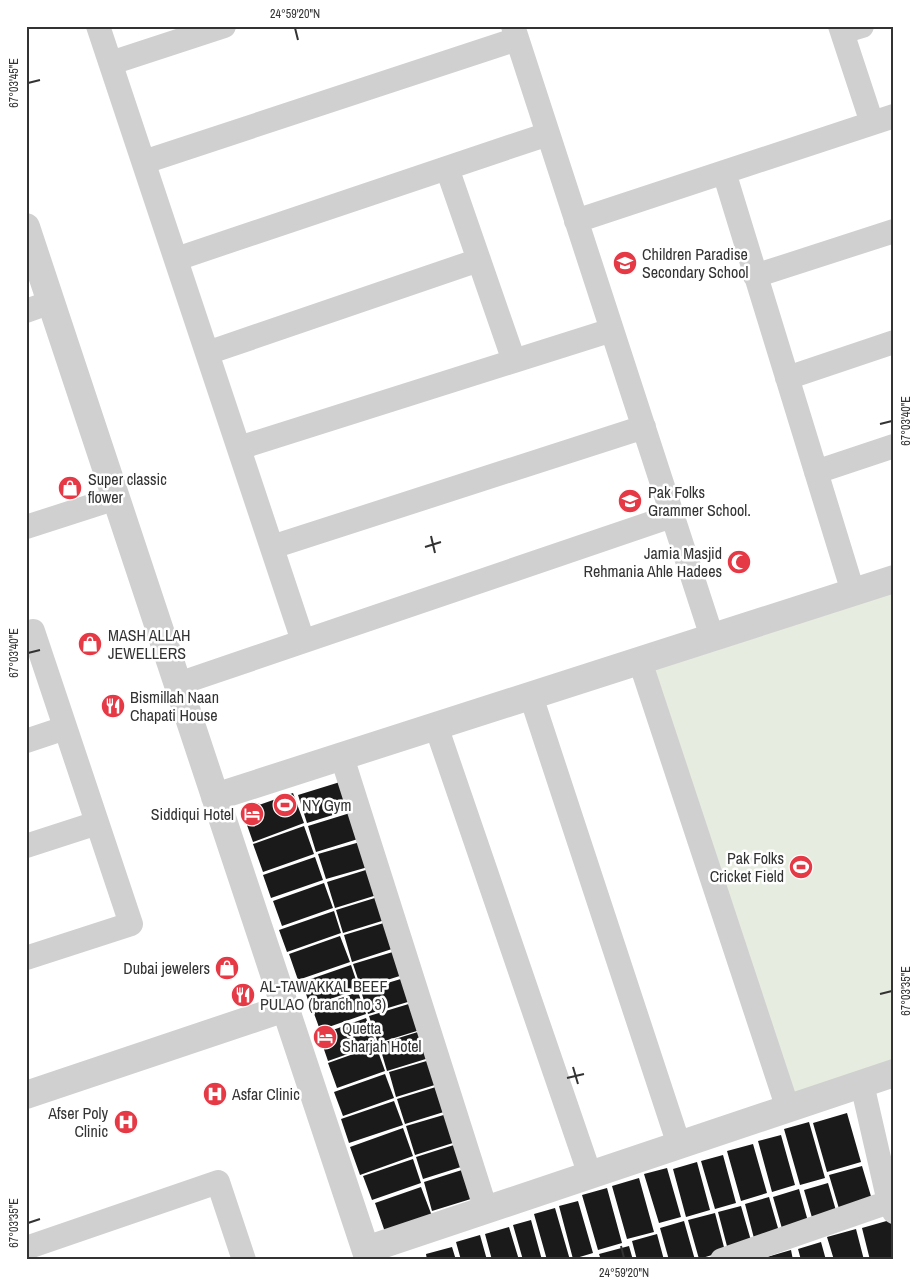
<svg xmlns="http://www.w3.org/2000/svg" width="920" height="1286" font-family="'Archivo Narrow',sans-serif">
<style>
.green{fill:#e6ecdf}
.building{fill:#1a1a1a}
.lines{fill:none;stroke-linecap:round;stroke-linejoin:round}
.minor{stroke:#d0d0d0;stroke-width:24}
.tertiary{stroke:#d0d0d0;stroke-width:28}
.ticks{fill:none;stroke:#333;stroke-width:2}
.labels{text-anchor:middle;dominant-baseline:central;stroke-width:5;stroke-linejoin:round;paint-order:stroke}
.poi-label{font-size:16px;fill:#333;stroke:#fff;text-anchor:start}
.neatline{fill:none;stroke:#333;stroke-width:2}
.ticks-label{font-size:12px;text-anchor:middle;fill:#333}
</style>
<rect width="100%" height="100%" fill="#fff"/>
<path class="green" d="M 894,579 L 894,1074 L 788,1109 L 640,661 Z"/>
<path class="building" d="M 340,782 L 349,810 L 307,823 L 298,795 Z
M 293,793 L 304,823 L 253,842 L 242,811 Z
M 350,813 L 358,839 L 316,852 L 308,826 Z
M 304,826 L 314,854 L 263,872 L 253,844 Z
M 360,842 L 368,867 L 326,879 L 318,854 Z
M 315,857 L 323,880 L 271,898 L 263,875 Z
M 369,869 L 377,895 L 335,908 L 327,882 Z
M 324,883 L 333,908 L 282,926 L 273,901 Z
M 378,897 L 385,920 L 343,933 L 336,910 Z
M 334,911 L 341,933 L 287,952 L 279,930 Z
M 387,922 L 395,948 L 352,962 L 344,935 Z
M 340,936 L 350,962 L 298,980 L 289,954 Z
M 396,951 L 403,975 L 361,988 L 353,964 Z
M 351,965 L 359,989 L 310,1006 L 302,982 Z
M 404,978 L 411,1001 L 368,1014 L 361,991 Z
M 358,992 L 366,1014 L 320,1030 L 312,1008 Z
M 412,1003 L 420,1030 L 378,1043 L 369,1016 Z
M 366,1018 L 376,1044 L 328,1061 L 319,1035 Z
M 421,1031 L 429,1058 L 387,1071 L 379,1044 Z
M 376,1046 L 385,1071 L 337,1088 L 328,1063 Z
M 430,1060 L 438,1084 L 396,1097 L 389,1072 Z
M 385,1074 L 394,1098 L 343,1116 L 334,1092 Z
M 439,1086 L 447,1111 L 405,1124 L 397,1099 Z
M 394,1101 L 403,1125 L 349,1143 L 341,1119 Z
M 847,1113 L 861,1162 L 827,1172 L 813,1123 Z
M 447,1114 L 456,1142 L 415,1155 L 406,1126 Z
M 809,1122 L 825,1178 L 800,1185 L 784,1129 Z
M 403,1128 L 413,1156 L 360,1175 L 350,1147 Z
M 781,1135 L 795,1185 L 772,1192 L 758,1141 Z
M 457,1144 L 464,1166 L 423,1179 L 416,1157 Z
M 753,1144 L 767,1193 L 741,1201 L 727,1151 Z
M 723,1155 L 736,1203 L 715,1209 L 701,1161 Z
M 413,1159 L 421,1183 L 372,1200 L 363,1176 Z
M 697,1162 L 710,1210 L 686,1217 L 673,1169 Z
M 862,1166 L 873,1203 L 840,1212 L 829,1175 Z
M 667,1168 L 681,1217 L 659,1223 L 644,1174 Z
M 465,1169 L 474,1198 L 432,1211 L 424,1182 Z
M 639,1178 L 654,1232 L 627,1239 L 612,1186 Z
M 828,1183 L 837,1214 L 813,1221 L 804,1190 Z
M 421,1187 L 432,1216 L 385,1232 L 375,1203 Z
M 607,1188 L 622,1243 L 598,1250 L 582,1195 Z
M 799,1189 L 809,1225 L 783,1232 L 773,1197 Z
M 769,1197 L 780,1235 L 755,1242 L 745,1204 Z
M 578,1201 L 593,1253 L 573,1259 L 559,1206 Z
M 741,1206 L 752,1244 L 728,1250 L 718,1212 Z
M 555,1208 L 570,1260 L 547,1260 L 534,1214 Z
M 715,1213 L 725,1251 L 699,1259 L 688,1220 Z
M 531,1220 L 542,1260 L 523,1260 L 513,1225 Z
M 890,1220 L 894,1233 L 894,1257 L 884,1260 L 870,1260 L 862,1228 Z
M 684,1221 L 695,1260 L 669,1260 L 660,1228 Z
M 509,1227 L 519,1260 L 492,1260 L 485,1234 Z
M 856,1229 L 864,1260 L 834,1260 L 827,1237 Z
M 657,1234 L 664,1260 L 637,1260 L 632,1241 Z
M 480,1235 L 487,1260 L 461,1260 L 456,1242 Z
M 821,1242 L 826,1260 L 801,1260 L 798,1249 Z
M 629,1246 L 633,1260 L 601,1260 L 599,1254 Z
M 452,1247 L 456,1260 L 427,1260 L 426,1254 Z
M 791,1250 L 793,1260 L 767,1260 L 767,1257 Z"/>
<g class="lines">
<path class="minor" d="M 98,26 L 303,641
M 513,26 L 712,637
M 840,26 L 872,123
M 842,32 L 862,26
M 111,63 L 224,26
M 144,162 L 517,39
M 447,168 L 514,361
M 724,172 L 853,592
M 576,221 L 894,116
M 176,259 L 548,134
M 755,276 L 894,231
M 26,311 L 51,302
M 207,353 L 479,260
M 787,378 L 894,342
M 239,448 L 612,330
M 816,472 L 894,446
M 26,527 L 116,498
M 272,547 L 644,427
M 26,634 L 33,631 L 131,924 L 26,958
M 640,661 L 788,1109
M 178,684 L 672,516
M 531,696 L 679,1145
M 436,726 L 590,1175
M 26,741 L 65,728
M 342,757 L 486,1210
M 26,846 L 97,823
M 862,1084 L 889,1202 L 894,1212
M 26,1248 L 218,1182 L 244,1260
M 722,1260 L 889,1202"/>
<path class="tertiary" d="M 26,227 L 369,1260
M 215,797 L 894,579
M 26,1095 L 285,1008
M 366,1250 L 894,1073"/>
</g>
<path class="ticks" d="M 295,28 L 298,40M 28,83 L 40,80M 880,424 L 892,421M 431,536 L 435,553M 425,547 L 441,542M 28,653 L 40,650M 880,994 L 892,991M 573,1067 L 578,1084M 567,1078 L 584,1074M 28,1223 L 40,1219M 621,1246 L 624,1258"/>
<defs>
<g id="school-disc" transform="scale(1.25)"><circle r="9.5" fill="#e63946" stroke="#fff"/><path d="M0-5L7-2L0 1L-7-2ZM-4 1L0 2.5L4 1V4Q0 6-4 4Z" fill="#fff"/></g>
<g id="shop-disc" transform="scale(1.25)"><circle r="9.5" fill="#e63946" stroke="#fff"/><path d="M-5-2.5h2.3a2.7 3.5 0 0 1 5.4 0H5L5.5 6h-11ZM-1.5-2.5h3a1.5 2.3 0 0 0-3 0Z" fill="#fff"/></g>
<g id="mosque-disc" transform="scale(1.25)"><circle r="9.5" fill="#e63946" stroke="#fff"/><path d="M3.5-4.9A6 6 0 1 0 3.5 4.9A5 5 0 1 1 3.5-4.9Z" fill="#fff"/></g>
<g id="restaurant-disc" transform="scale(1.25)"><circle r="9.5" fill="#e63946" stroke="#fff"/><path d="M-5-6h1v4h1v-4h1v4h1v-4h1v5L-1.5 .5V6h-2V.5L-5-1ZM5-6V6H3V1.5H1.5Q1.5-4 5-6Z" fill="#fff"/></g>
<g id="stadium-disc" transform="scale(1.25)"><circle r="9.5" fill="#e63946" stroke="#fff"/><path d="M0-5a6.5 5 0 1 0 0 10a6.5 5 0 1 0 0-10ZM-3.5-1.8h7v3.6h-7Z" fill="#fff"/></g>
<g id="hotel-disc" transform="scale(1.25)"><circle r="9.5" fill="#e63946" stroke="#fff"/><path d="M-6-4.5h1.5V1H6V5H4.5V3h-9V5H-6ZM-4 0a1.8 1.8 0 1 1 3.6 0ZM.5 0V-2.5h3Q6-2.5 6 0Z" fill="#fff"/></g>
<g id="hospital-disc" transform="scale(1.25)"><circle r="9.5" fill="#e63946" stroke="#fff"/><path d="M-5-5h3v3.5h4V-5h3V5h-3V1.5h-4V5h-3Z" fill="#fff"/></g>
</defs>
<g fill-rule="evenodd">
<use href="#school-disc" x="625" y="263"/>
<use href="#shop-disc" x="70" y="488"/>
<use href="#school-disc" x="630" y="501"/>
<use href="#mosque-disc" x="739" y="562"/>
<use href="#shop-disc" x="90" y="644"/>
<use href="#restaurant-disc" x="113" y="706"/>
<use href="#stadium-disc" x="285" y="805"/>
<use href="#hotel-disc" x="252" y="814"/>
<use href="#stadium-disc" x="801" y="867"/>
<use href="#shop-disc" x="227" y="968"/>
<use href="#restaurant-disc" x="243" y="995"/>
<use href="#hotel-disc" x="325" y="1037"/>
<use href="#hospital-disc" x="215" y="1094"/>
<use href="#hospital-disc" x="126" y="1122"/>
</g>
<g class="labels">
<g class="poi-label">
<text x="642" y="254">Children Paradise<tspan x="642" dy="18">Secondary School</tspan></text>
<text x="88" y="479">Super classic<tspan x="88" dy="18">flower</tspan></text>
<text x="648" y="492">Pak Folks<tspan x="648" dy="18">Grammer School.</tspan></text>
<text x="722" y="553" text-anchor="end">Jamia Masjid<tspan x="722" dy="18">Rehmania Ahle Hadees</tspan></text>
<text x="108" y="635">MASH ALLAH<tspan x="108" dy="18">JEWELLERS</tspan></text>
<text x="130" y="697">Bismillah Naan<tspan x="130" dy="18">Chapati House</tspan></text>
<text x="302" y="805">NY Gym</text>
<text x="234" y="814" text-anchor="end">Siddiqui Hotel</text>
<text x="784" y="858" text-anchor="end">Pak Folks<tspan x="784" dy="18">Cricket Field</tspan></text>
<text x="210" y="968" text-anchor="end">Dubai jewelers</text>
<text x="260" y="986">AL-TAWAKKAL BEEF<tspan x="260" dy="18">PULAO (branch no 3)</tspan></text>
<text x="342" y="1028">Quetta<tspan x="342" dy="18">Sharjah Hotel</tspan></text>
<text x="232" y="1094">Asfar Clinic</text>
<text x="108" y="1113" text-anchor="end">Afser Poly<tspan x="108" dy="18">Clinic</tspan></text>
</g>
</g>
<rect width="920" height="1286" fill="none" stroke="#ffffff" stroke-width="55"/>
<rect x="28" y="28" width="864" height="1230" class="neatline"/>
<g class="ticks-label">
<text x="295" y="18">24°59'20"N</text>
<text transform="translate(14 83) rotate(-90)" y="4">67°03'45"E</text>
<text transform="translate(906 421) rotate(-90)" y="4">67°03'40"E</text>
<text transform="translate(14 653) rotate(-90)" y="4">67°03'40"E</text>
<text transform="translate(906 991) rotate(-90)" y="4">67°03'35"E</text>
<text transform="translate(14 1223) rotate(-90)" y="4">67°03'35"E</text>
<text x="624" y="1277">24°59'20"N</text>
</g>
</svg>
